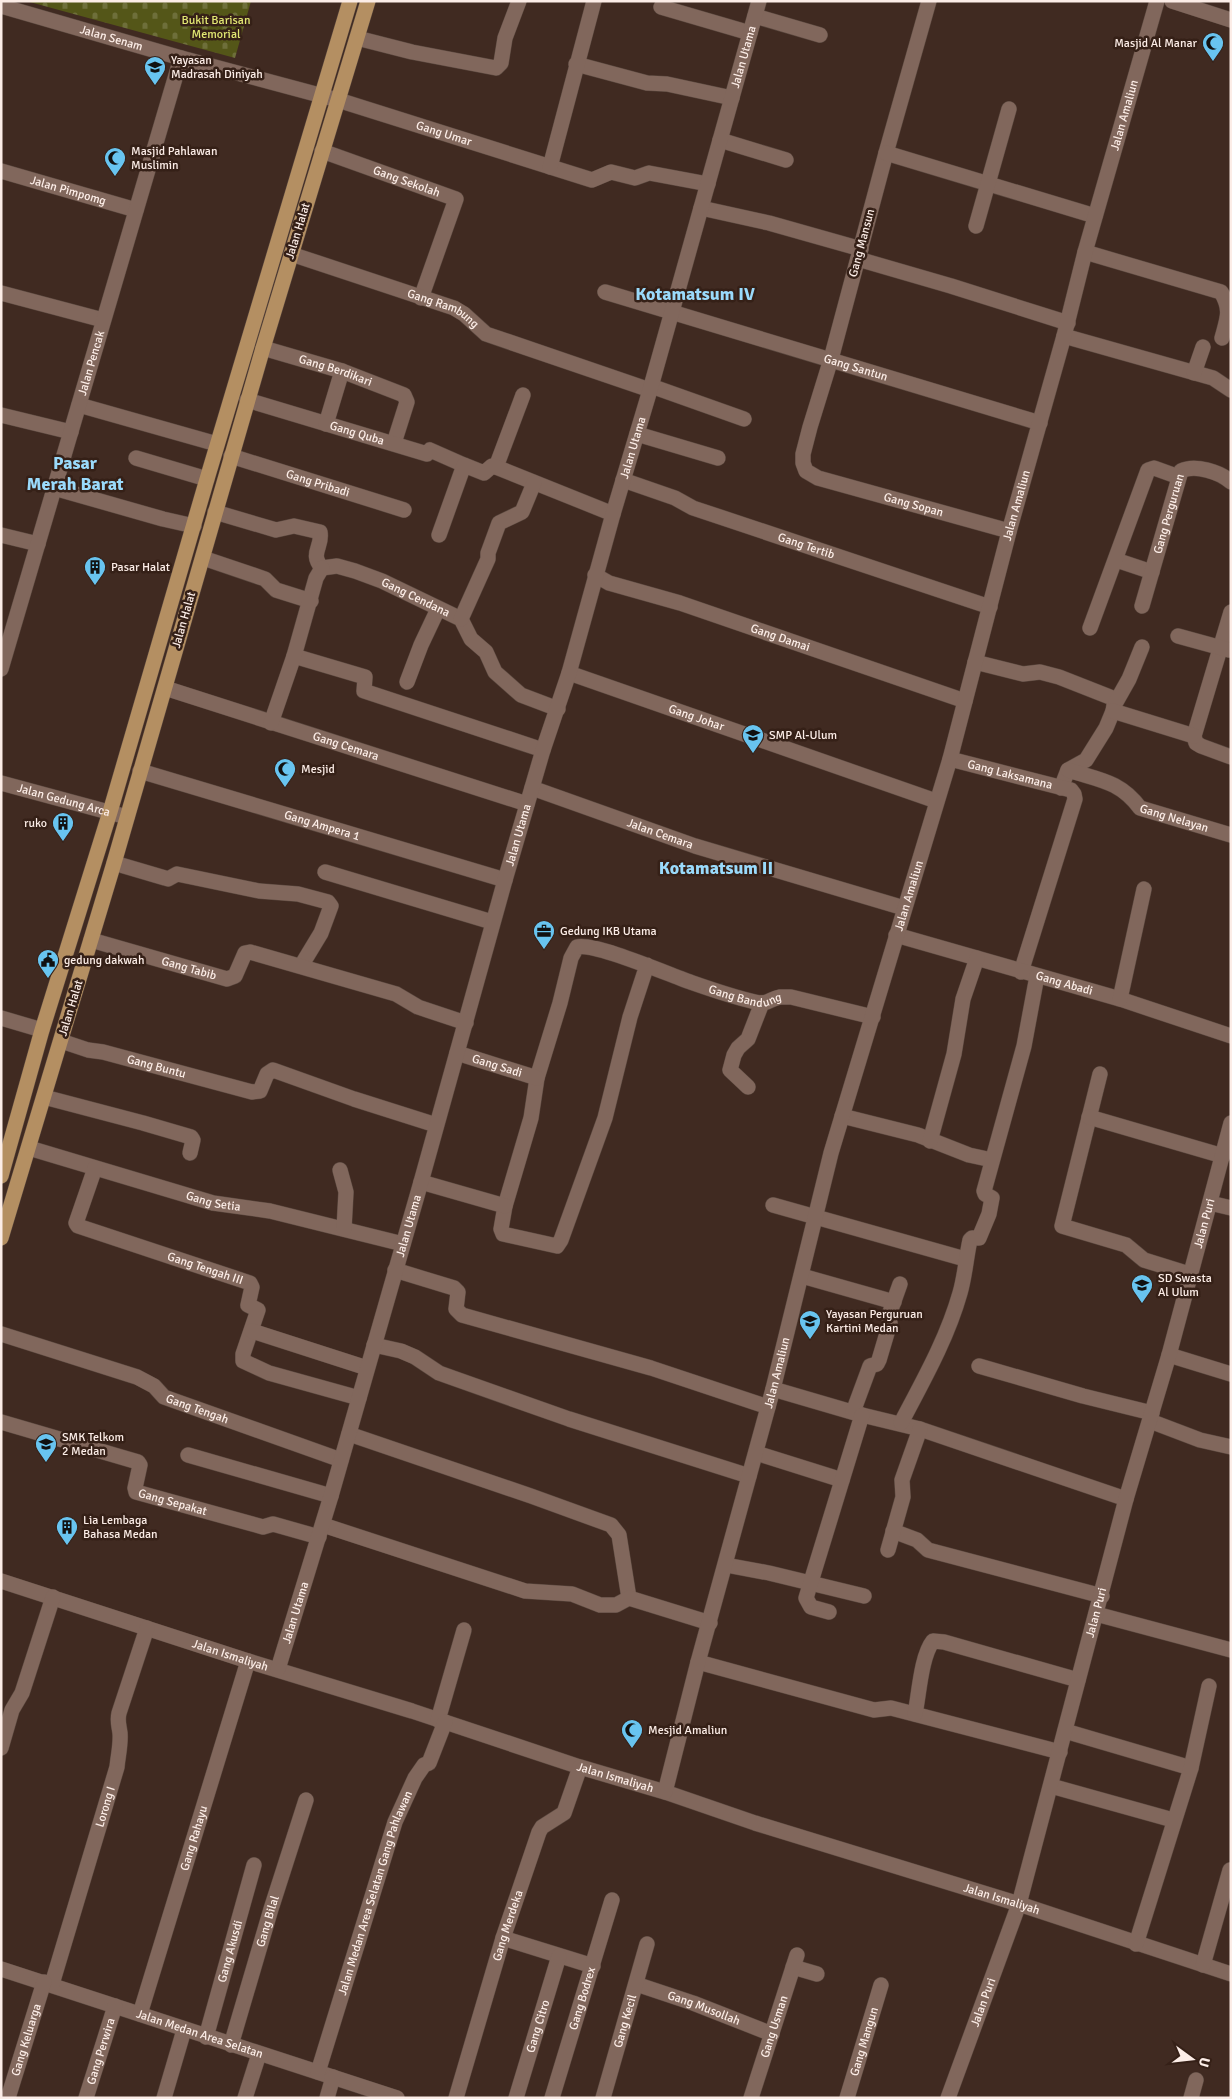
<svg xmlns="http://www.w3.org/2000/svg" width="1232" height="2099" font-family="Signika,sans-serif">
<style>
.cemetery{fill:url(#cemetery-stones)}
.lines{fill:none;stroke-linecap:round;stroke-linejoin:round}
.minor-casing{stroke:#59473e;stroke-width:16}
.major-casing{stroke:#59473e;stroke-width:16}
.minor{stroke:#81675c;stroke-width:15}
.major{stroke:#b48f62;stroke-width:15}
.labels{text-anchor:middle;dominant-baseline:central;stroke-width:5;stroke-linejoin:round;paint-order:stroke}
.park-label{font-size:12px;fill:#e2e773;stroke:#352017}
.street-label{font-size:12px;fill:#fcede7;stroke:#352017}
.poi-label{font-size:12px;fill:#fcede7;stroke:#352017;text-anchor:start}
.district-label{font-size:18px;font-weight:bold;fill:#9adafb;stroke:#352017}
</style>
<defs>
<pattern id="cemetery-stones" width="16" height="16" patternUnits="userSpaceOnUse" patternTransform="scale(1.25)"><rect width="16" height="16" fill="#545618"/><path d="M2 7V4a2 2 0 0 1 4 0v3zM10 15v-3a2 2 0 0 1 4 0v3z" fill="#6e6f3a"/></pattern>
</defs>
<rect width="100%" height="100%" fill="#402a21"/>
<path class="cemetery" d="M 26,1 L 251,1 L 235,58 Z"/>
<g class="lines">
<g class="minor-casing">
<g id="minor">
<path id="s1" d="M 929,1 L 886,153 L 831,359 L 810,427 L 803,454 L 803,463 L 806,471 L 818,478 L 1009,531"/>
<path d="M 1172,1 L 1231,20"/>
<path id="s2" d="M 1,6 L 181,58 L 338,100 L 592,180 L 611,172 L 635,178 L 649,173 L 708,184"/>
<path d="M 661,7 L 750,33"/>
<path d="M 755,16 L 820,35"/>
<path d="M 357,38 L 412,52 L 496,68 L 501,63 L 505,38 L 519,1"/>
<path d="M 576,64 L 647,83 L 667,84 L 732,98"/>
<path d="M 720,140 L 786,160"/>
<path id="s3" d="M 322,151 L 456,199 L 421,298"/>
<path d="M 886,153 L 1095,216"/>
<path d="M 550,167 L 594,1"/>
<path id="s4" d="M 1,171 L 136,210"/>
<path d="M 701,208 L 769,223 L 861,249"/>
<path d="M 976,226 L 1009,109"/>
<path d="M 1085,252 L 1221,292 C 1232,310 1227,319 1222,338"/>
<path id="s5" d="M 291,254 L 454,308 L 464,314 L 486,334 L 650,390"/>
<path d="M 858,259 L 951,286 L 1068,323"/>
<path id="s6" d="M 605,292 L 1040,423"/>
<path d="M 1,293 L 103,320"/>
<path d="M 1064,336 L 1213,378 L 1231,390"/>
<path id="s7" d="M 263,348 L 342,371 L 404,395 L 407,402 L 394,443"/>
<path d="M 1194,373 L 1203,347"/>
<path d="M 651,386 L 744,419"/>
<path id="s8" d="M 247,400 L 427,454 L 430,450 L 464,465"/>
<path d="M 79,405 L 217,444"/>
<path d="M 1,415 L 71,432"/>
<path d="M 326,424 L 342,371"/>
<path d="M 637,434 L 718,458"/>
<path id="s9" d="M 231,456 L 404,510"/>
<path d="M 136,458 L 207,479"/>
<path d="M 496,467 L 523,395"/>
<path id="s10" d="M 623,480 L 675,498 L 693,508 L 990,607"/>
<path d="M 54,488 L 163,519 L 194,526"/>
<path d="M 215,512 L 276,530 L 294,526 L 320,532 C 323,547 309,553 322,568"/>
<path d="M 1,535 L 38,544"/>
<path d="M 439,535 L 464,465 L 484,473 L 492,466 L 496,467 L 613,514"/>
<path d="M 203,558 L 265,579 L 276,590 L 311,601"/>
<path d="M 1116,560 L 1152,572"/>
<path id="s11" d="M 322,568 L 337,566 L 355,571 L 382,581 L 461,619 L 471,639 L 486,652 L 495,672 L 521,695 L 558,709"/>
<path id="s12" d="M 595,575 L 609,583 L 680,603 L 965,701"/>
<path id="s13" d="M 1142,606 L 1181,471 C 1195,464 1220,472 1231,482"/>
<path d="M 1231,612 L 1194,736 L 1196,743 L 1201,746 L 1231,757"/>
<path d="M 461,619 L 488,559 L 488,553 L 499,523 L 522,512 L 534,483"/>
<path d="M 1090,628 L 1148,470 L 1154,468 L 1179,477"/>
<path d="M 1178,636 L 1229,650"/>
<path d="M 294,656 L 365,677 L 364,691 L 543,750"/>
<path d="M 975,662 L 1023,674 L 1040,672 L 1059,677 L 1115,699 L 1113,711 L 1106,728 L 1086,760 L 1068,770 L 1061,788"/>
<path id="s14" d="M 1,669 L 181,58"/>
<path id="s15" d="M 569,673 L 936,801"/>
<path d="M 407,682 L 421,645 L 438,609"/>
<path id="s16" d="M 165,688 L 527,804"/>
<path d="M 1116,702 L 1129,679 L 1142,647"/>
<path d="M 1113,711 L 1194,736"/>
<path d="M 271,723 L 294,656 L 316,578 L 322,568"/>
<path id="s17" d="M 950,759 L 1071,790 L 1074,794 L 1075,799 L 1021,972"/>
<path id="s18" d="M 1068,770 C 1099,780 1120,781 1140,808 L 1231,835"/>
<path id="s19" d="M 140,771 L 505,880"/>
<path id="s20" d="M 1,783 L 127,817"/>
<path id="s21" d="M 532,788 L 695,846 L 904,908"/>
<path d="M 114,863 L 165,878 L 168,879 L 177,874 L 259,891 L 298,894 L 328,902 L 331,906 L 321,933 L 301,966"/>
<path d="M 325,872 L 492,922"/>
<path id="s22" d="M 896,935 L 1120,999 L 1231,1036"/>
<path id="s23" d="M 91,940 L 227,979 L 235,976 L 245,953 L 250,952 L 396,994 L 418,1007 L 466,1023"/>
<path id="s24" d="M 647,965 L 630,1017 L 605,1118 L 561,1240 L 557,1246 L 503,1234 L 501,1229 L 505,1206 L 531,1118 L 537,1078 L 560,1003 L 571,958 L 577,947 C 595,942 672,976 693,983 C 713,990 734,997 755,1002 C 768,1005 769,999 780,997 C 783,997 787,997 791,997 L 873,1017"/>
<path d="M 1120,999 L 1144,889"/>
<path d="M 1,1018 L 42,1030"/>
<path id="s25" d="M 61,1041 L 88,1050 L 103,1052 L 252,1092 L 260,1091 L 267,1074 L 273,1070 L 354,1099 L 436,1125"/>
<path id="s26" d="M 457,1053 L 537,1078"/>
<path d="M 1100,1074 L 1062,1226 L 1126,1245 L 1144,1260 L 1189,1274"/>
<path d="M 748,1087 L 730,1070 L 734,1055 L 738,1048 L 748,1039 L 762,1003"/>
<path d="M 44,1097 L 143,1123 L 191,1137 L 193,1140 L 190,1153"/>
<path d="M 842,1116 L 918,1135 L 969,1155 L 992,1160"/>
<path d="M 1089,1117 L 1223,1156"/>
<path d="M 930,1141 L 954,1054 L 963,999 L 977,958"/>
<path id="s27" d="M 29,1148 L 213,1203 L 270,1211 L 403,1244"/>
<path id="s28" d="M 95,1168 L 76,1223 L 78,1226 L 250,1283 L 252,1287 L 248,1305 L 258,1310 L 243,1354 L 243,1361 L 269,1373 L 359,1398"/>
<path d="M 340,1170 L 346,1192 L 344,1229"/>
<path d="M 421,1182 L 505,1206"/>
<path d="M 1210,1203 L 1231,1208"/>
<path d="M 773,1205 L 965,1259"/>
<path d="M 395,1270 L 454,1288 L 458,1292 L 456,1309 L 462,1315 L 651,1368 L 768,1407"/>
<path d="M 802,1276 L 894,1302"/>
<path d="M 252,1331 L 367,1368"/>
<path id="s29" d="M 1,1334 L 137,1377 L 154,1386 L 164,1397 L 341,1460"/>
<path d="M 374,1345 L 401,1351 L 415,1357 L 439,1373 L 453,1378 L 569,1419 L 749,1476"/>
<path d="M 1169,1355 L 1231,1374"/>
<path d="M 979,1366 L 1083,1396 L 1152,1413"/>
<path d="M 773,1389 L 862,1415 L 920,1429 L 1126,1499"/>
<path d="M 853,1412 L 870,1366 L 877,1364 L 879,1360 L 890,1323 L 889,1315 L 900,1284"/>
<path d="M 1150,1421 L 1200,1440 L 1231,1447"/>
<path id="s30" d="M 1,1422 L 138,1462 L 140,1465 L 135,1488 L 136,1492 L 263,1527 L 273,1524 L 319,1537"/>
<path d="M 901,1423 C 923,1381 947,1339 960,1293 C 965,1276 966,1258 970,1240 L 972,1238 L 979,1238 L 989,1214 L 992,1198 L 985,1194 L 984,1191 L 1024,1046 L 1037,976"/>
<path d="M 349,1434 L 531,1496 L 611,1525 L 619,1535 L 629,1598"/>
<path d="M 756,1453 L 842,1480"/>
<path d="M 188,1455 L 331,1496"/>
<path d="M 323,1525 L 525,1591 L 572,1594 L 600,1605 L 616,1605 L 629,1598 L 710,1623"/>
<path d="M 893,1531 L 917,1540 L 928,1550 L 1102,1596"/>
<path d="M 888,1550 L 903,1497 L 902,1480 L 920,1429"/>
<path d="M 726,1565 L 769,1573 L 864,1596"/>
<path id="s31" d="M 1,1581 L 248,1661 L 412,1711 L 580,1767 L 665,1792 L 755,1823 L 1019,1904 L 1231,1974"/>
<path d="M 829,1612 L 811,1607 L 806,1598 L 862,1415"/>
<path d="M 1096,1614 L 1231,1650"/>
<path d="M 698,1662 L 874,1710 L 891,1708 L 1060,1752"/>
<path id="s32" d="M 278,1669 L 331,1496 L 421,1182 L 505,880 L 543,750 L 569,673 L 613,514 L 650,390 L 759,1"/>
<path d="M 915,1714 C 919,1695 921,1656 933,1641 L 944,1642 L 1078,1680"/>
<path d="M 438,1720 L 464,1630"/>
<path d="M 1065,1731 L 1191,1768"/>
<path d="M 1,1748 L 12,1710 L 22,1693 L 53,1597"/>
<path d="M 1051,1786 L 1173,1820"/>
<path id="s33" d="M 665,1792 L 698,1662 L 773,1389 L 831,1153 L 950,759 L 1010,528 L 1064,336 L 1085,252 L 1157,1"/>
<path d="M 503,1938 L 593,1966"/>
<path d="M 1136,1944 L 1191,1768 L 1209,1686"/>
<path d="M 1203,1965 L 1230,1870"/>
<path d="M 793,1967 L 817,1974"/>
<path id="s34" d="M 1,1969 L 397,2098"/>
<path id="s35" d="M 52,1984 L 117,1767 C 118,1756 121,1744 120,1733 C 119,1725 117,1721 119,1713 L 147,1628"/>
<path id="s36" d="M 636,1984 L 693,2003 L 772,2034"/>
<path id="s37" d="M 140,2014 L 248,1661"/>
<path id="s38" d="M 206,2037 L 254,1865"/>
<path id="s39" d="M 231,2045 L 271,1909 L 306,1800"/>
<path id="s40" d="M 318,2072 L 395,1822 L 415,1778 L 424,1765 L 429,1763 L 445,1722"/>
<path id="s41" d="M 8,2098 L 44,1982"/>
<path id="s42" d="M 86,2098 L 115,2006"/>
<path d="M 164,2098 L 184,2030"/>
<path d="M 245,2098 L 259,2054"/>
<path d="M 327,2098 L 333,2077"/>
<path id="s43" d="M 456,2098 L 503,1938 L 539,1832 L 542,1827 L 564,1813 L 580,1767"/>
<path id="s44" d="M 516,2098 L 559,1956"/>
<path id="s45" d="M 552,2098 L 612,1900"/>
<path id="s46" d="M 603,2098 L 647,1944"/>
<path id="s47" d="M 751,2098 L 797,1955"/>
<path id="s48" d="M 847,2098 L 881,1985"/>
<path id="s49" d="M 948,2098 L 1019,1904 L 1126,1499 L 1169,1355 L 1231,1123"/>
<path d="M 1191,2098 L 1196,2080"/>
</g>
</g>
<g class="major-casing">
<path id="major" d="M 1,1176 L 42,1030 L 110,812 L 207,479 L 350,1
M 1,1238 L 114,863 L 263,348 L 368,1"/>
</g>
<use href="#minor" class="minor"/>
<use href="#major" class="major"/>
</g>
<defs>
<g id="mosque-pin" transform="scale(1.125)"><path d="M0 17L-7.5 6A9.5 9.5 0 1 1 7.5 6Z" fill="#68c4f0" stroke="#352017"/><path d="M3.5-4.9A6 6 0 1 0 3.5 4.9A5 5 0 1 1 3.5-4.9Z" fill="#111"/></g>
<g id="school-pin" transform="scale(1.125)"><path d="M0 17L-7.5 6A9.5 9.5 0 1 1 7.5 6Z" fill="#68c4f0" stroke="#352017"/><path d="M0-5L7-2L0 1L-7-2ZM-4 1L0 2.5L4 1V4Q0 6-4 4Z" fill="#111"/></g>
<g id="building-pin" transform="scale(1.125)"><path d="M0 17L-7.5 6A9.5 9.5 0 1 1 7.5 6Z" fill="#68c4f0" stroke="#352017"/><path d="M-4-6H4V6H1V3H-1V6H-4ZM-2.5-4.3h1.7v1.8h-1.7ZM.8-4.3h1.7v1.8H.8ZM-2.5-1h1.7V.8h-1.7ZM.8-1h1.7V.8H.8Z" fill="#111"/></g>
<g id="office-pin" transform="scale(1.125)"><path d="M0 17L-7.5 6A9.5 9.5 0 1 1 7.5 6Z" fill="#68c4f0" stroke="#352017"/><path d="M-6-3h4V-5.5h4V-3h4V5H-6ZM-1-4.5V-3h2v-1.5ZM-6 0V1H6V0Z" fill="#111"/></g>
<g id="civic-pin" transform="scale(1.125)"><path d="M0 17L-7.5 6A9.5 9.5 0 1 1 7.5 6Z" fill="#68c4f0" stroke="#352017"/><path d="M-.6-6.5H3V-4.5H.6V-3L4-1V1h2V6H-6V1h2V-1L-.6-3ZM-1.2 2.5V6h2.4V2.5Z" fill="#111"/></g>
</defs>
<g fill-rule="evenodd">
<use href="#mosque-pin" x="1213" y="43"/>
<use href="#school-pin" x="155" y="67"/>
<use href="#mosque-pin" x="115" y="158"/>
<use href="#building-pin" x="95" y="567"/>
<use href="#school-pin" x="753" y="735"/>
<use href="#mosque-pin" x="285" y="769"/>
<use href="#building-pin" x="63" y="823"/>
<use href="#office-pin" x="544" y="931"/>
<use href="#civic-pin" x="48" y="960"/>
<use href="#school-pin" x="1142" y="1285"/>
<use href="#school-pin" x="810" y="1321"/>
<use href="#school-pin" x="46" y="1444"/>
<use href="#building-pin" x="67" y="1527"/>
<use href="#mosque-pin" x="632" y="1730"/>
</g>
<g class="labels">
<g class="park-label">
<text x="216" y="20">Bukit Barisan<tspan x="216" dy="14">Memorial</tspan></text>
</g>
<g class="street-label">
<text stroke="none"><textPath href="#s2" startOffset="115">Jalan Senam</textPath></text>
<text stroke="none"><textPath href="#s32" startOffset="1678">Jalan Utama</textPath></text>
<text stroke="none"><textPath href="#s33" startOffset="1739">Jalan Amaliun</textPath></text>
<text stroke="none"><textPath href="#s2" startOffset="461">Gang Umar</textPath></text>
<text stroke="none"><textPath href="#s3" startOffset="90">Gang Sekolah</textPath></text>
<text stroke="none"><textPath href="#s4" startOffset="70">Jalan Pimpomg</textPath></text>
<text transform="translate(298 231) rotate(-73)">Jalan Halat</text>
<text transform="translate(862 243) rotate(-75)">Gang Mansun</text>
<text stroke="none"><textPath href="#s5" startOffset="162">Gang Rambung</textPath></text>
<text stroke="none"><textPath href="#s14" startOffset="319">Jalan Pencak</textPath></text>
<text stroke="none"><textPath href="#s6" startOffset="262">Gang Santun</textPath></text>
<text stroke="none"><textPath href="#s7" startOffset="76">Gang Berdikari</textPath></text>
<text stroke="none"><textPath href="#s8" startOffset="115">Gang Quba</textPath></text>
<text stroke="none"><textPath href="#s32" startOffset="1272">Jalan Utama</textPath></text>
<text stroke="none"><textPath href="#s9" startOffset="91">Gang Pribadi</textPath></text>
<text stroke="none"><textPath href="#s1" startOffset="601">Gang Sopan</textPath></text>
<text stroke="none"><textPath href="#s33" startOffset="1334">Jalan Amaliun</textPath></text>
<text stroke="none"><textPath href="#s13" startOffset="96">Gang Perguruan</textPath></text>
<text stroke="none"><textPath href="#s10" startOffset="195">Gang Tertib</textPath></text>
<text stroke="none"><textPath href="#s11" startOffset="100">Gang Cendana</textPath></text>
<text transform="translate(184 620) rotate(-74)">Jalan Halat</text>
<text stroke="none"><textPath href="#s12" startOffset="196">Gang Damai</textPath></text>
<text stroke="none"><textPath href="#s15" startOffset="135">Gang Johar</textPath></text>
<text stroke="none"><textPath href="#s16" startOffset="190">Gang Cemara</textPath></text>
<text stroke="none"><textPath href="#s17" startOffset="62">Gang Laksamana</textPath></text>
<text stroke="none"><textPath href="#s20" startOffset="65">Jalan Gedung Arca</textPath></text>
<text stroke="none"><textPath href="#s18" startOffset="119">Gang Nelayan</textPath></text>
<text stroke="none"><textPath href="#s19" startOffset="190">Gang Ampera 1</textPath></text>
<text stroke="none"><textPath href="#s21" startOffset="136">Jalan Cemara</textPath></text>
<text stroke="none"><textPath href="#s32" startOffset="868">Jalan Utama</textPath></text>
<text stroke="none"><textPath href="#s33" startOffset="929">Jalan Amaliun</textPath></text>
<text stroke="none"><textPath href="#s23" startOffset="102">Gang Tabib</textPath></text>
<text stroke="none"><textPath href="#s22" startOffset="175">Gang Abadi</textPath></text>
<text stroke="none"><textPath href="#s24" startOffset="826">Gang Bandung</textPath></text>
<text transform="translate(71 1008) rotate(-73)">Jalan Halat</text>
<text stroke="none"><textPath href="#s26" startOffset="42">Gang Sadi</textPath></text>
<text stroke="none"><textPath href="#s25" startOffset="99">Gang Buntu</textPath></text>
<text stroke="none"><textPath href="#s27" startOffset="192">Gang Setia</textPath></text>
<text stroke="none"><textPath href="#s49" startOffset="912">Jalan Puri</textPath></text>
<text stroke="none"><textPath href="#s32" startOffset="462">Jalan Utama</textPath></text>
<text stroke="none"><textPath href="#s28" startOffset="196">Gang Tengah III</textPath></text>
<text stroke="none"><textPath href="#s33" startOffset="434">Jalan Amaliun</textPath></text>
<text stroke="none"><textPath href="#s29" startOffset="212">Gang Tengah</textPath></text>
<text stroke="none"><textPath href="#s30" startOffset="212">Gang Sepakat</textPath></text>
<text stroke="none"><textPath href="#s32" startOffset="59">Jalan Utama</textPath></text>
<text stroke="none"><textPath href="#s49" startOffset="508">Jalan Puri</textPath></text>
<text stroke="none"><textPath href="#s31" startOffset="241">Jalan Ismaliyah</textPath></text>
<text stroke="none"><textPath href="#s31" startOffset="645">Jalan Ismaliyah</textPath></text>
<text stroke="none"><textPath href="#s35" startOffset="185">Lorong I</textPath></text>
<text stroke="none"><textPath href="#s37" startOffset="184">Gang Rahayu</textPath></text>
<text stroke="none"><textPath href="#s40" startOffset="188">Jalan Medan Area Selatan Gang Pahlawan</textPath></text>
<text stroke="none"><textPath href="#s31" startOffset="1050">Jalan Ismaliyah</textPath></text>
<text stroke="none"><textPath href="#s39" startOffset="129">Gang Bilal</textPath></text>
<text stroke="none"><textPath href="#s43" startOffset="180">Gang Merdeka</textPath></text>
<text stroke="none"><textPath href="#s38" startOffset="89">Gang Akusdi</textPath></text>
<text stroke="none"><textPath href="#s45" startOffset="104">Gang Bodrex</textPath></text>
<text stroke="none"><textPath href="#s49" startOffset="102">Jalan Puri</textPath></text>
<text stroke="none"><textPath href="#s36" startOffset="72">Gang Musollah</textPath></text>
<text stroke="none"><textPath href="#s46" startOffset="80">Gang Kecil</textPath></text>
<text stroke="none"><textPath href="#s47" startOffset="75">Gang Usman</textPath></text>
<text stroke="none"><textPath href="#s44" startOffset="75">Gang Citro</textPath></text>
<text stroke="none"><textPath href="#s34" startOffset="209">Jalan Medan Area Selatan</textPath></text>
<text stroke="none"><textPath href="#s41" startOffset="61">Gang Keluarga</textPath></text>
<text stroke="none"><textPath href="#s48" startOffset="59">Gang Mangun</textPath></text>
<text stroke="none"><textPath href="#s42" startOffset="49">Gang Perwira</textPath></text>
</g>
<g class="poi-label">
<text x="1197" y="43" text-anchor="end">Masjid Al Manar</text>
<text x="171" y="60">Yayasan<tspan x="171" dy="14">Madrasah Diniyah</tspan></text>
<text x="131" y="151">Masjid Pahlawan<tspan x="131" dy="14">Muslimin</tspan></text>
<text x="111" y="567">Pasar Halat</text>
<text x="769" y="735">SMP Al-Ulum</text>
<text x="301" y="769">Mesjid</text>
<text x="47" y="823" text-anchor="end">ruko</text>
<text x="560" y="931">Gedung IKB Utama</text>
<text x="64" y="960">gedung dakwah</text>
<text x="1158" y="1278">SD Swasta<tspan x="1158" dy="14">Al Ulum</tspan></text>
<text x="826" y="1314">Yayasan Perguruan<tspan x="826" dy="14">Kartini Medan</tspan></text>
<text x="62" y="1437">SMK Telkom<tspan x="62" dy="14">2 Medan</tspan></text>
<text x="83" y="1520">Lia Lembaga<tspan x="83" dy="14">Bahasa Medan</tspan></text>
<text x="648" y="1730">Mesjid Amaliun</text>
</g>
<g class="district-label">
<text x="695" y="294">Kotamatsum IV</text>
<text x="75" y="463">Pasar<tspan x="75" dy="21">Merah Barat</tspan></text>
<text x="716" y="868">Kotamatsum II</text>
</g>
</g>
<rect width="1232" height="2099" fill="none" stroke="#fcede7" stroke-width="5"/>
<g transform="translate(1192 2059) rotate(105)" stroke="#352017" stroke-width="4" paint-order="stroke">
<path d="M0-4L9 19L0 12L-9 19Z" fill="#fcede7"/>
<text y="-8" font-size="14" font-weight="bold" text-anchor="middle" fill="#fcede7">U</text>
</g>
</svg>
